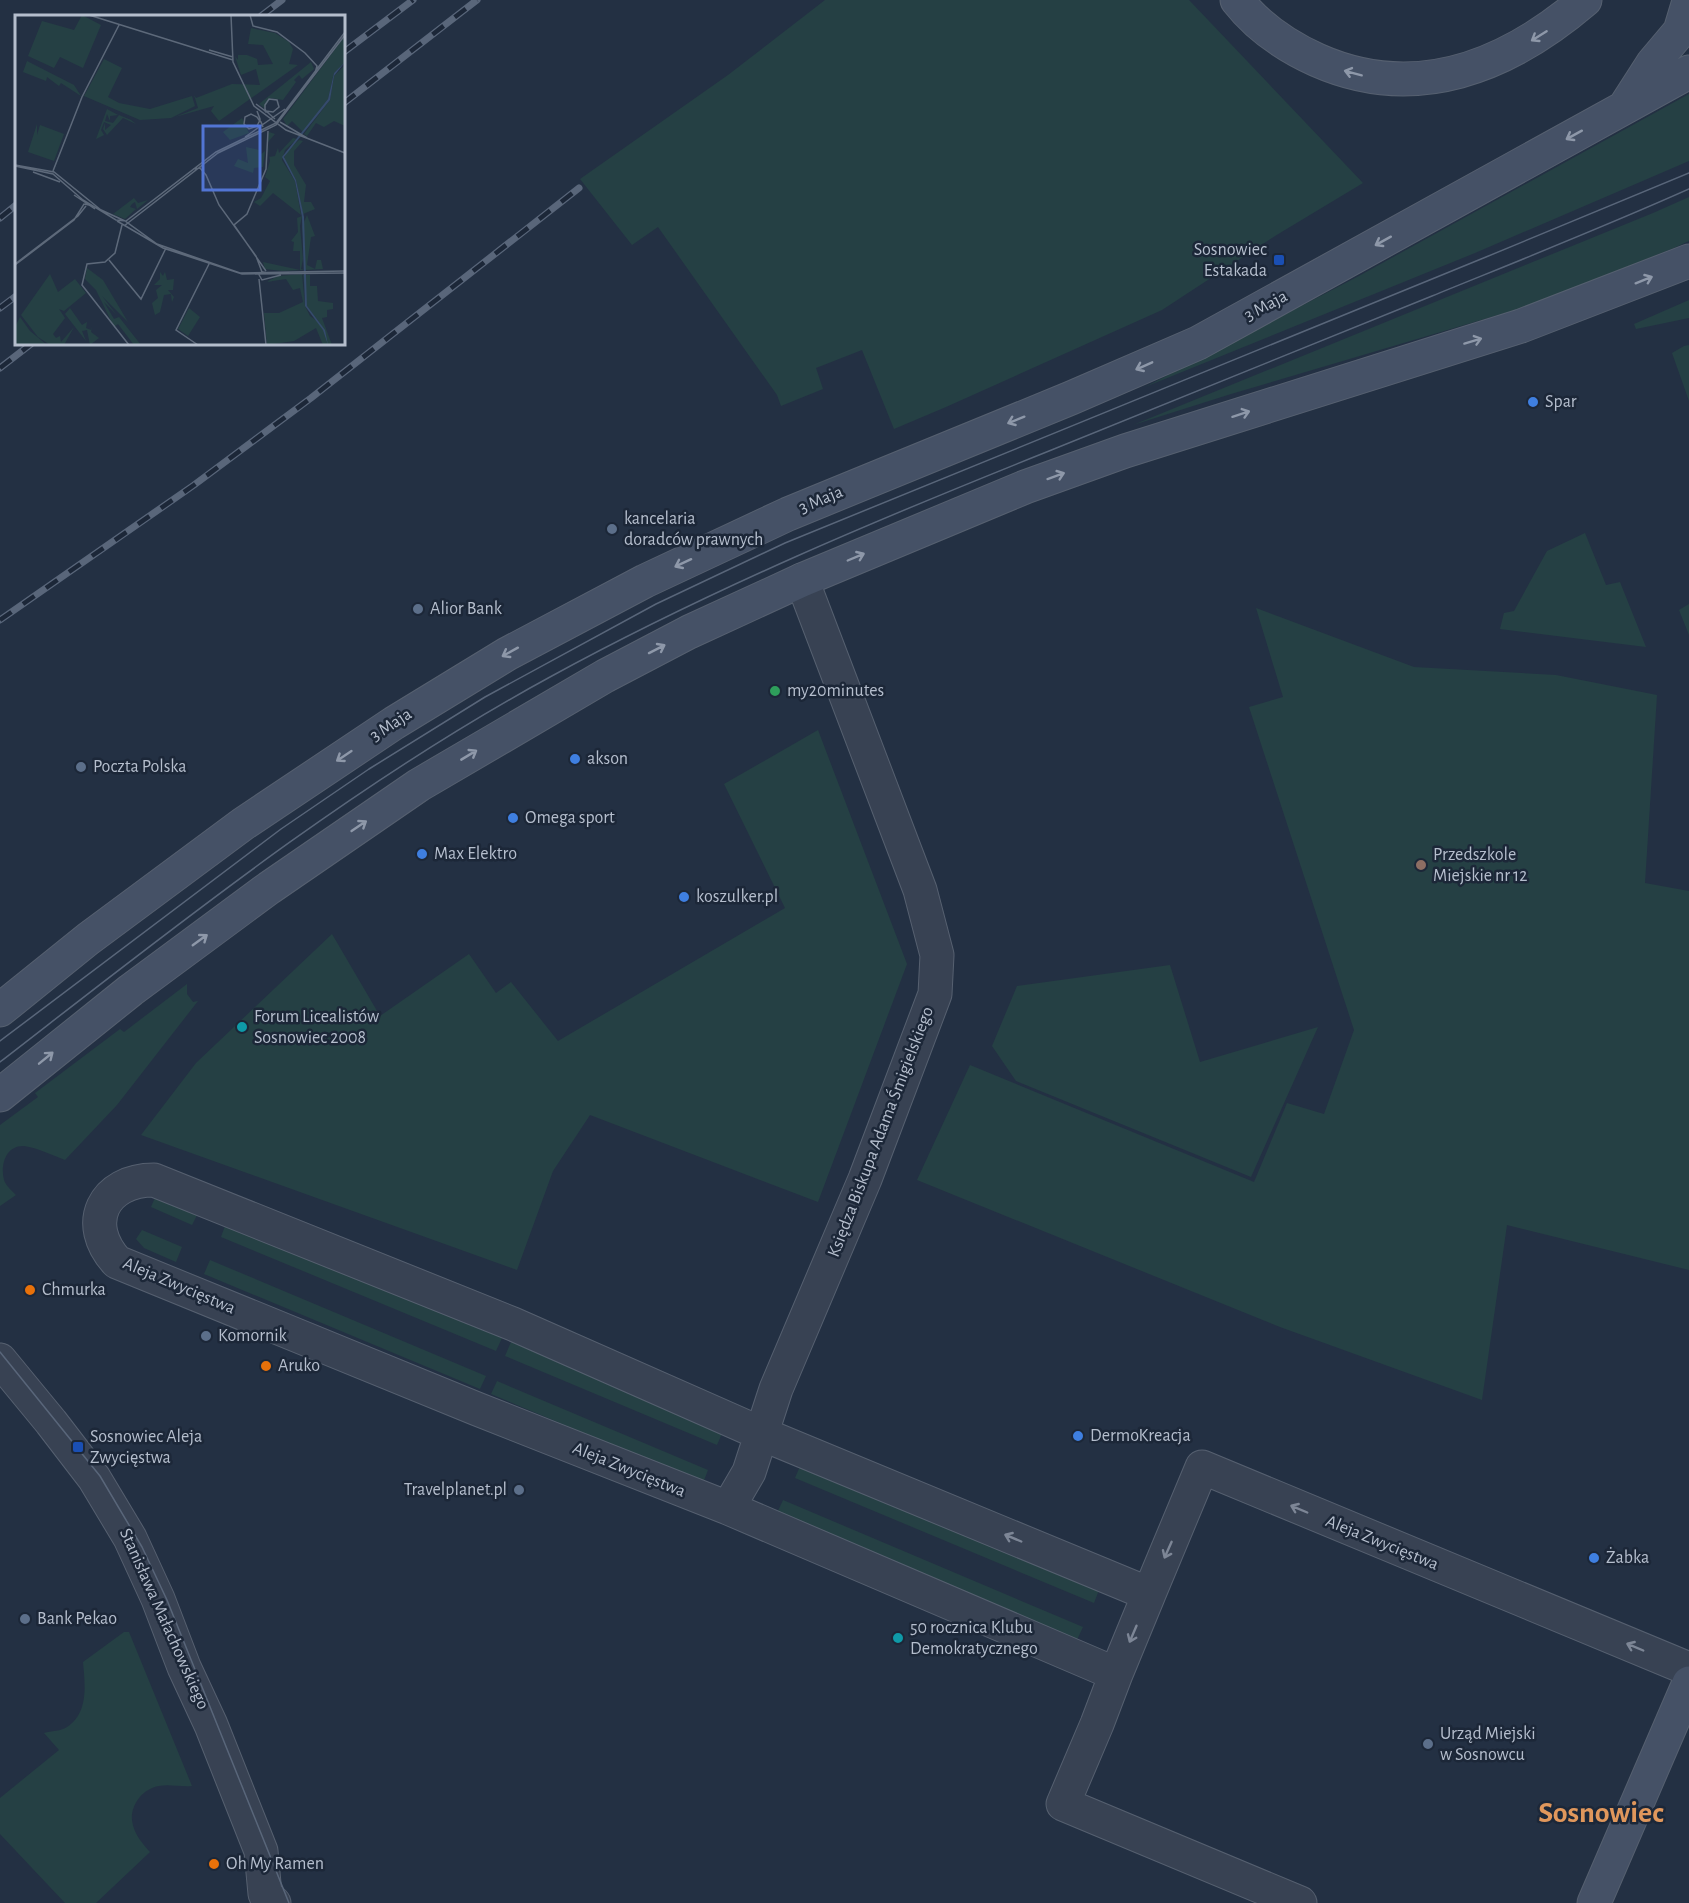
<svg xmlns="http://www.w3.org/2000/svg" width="1689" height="1903" font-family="'Alegreya Sans',sans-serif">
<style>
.green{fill:#254044}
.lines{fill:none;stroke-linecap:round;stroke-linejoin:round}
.street-casing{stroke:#566070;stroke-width:35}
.secondary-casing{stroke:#566070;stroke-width:35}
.street{stroke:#384253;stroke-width:33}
.secondary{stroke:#455166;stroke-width:33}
.tram{stroke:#59667a;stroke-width:1.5}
.rail-casing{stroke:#59667a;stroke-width:7}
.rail{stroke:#1c2738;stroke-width:4.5;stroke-dasharray:14;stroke-linecap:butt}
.oneway{stroke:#8e98a9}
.oneway2{stroke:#7d8696}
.transit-dot{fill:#1a4fb4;stroke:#1c2738;stroke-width:2}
.shop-dot{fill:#3f7fe0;stroke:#1c2738;stroke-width:2}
.service-dot{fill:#5c6f8a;stroke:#1c2738;stroke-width:2}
.leisure-dot{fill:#2e9e5b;stroke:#1c2738;stroke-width:2}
.education-dot{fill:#8d6e63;stroke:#1c2738;stroke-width:2}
.culture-dot{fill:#0f9aa8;stroke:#1c2738;stroke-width:2}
.food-dot{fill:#e8710a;stroke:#1c2738;stroke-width:2}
.labels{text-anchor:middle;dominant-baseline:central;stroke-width:5;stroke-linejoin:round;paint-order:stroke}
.poi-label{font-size:18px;fill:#b5becd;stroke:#1c2738;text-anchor:start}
.street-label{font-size:18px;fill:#b5becd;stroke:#1c2738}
.town-label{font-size:30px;font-weight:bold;fill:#e0975c;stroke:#1c2738}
.inset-road{fill:none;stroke:#5d697a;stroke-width:1.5}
.view{fill:#5275d4;fill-opacity:0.15;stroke:#5275d4;stroke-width:3}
.inset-edge{fill:none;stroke:#b5becd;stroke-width:3}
</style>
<rect width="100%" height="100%" fill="#233043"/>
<path class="green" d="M 825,0 L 1189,0 L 1363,183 L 1275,236 L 1162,310 L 946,407 L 894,429 L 862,350 L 816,368 L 823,389 L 781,406 L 777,395 L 658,227 L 632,245 L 580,179 L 728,75 Z
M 1689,94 L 1689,161 L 1475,253 L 1145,387 L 1357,277 Z
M 1689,197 L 1689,241 L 1674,248 L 1532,305 L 1231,394 L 1133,425 L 1653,213 Z
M 1689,300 L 1689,318 L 1636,329 L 1634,324 Z
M 1689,345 L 1689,401 L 1672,353 L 1684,346 Z
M 1585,533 L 1606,585 L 1620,582 L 1646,647 L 1500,629 L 1504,613 L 1514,611 L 1547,551 Z
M 1689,604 L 1689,635 L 1679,610 Z
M 1256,608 L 1414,667 L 1556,675 L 1657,695 L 1645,883 L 1689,891 L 1689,1270 L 1507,1225 L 1482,1400 L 1280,1327 L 917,1180 L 970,1065 L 1254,1182 L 1287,1103 L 1324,1114 L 1354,1030 L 1249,707 L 1283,697 Z
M 818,730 L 907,964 L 818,1202 L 590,1115 L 553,1171 L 517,1270 L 141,1135 L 196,1063 L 332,934 L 380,1016 L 469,954 L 496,993 L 511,982 L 558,1041 L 785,908 L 724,784 Z
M 1170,965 L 1200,1062 L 1318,1027 L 1251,1177 L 1016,1081 L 992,1046 L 1017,986 Z
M 187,984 L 187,994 L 193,1002 L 198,1001 L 117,1105 L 65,1160 C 52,1155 38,1148 24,1146 C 6,1145 0,1165 4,1180 C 6,1186 12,1191 16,1195 L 0,1206 L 0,1125 L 38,1097 L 35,1093 L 120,1029 L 124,1032 Z
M 157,1193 L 199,1211 L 192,1225 L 151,1207 Z
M 226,1223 L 502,1338 L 496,1351 L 221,1237 Z
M 142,1230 L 182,1247 L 176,1262 L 144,1248 L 136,1239 Z
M 210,1260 L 486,1376 L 480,1389 L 204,1274 Z
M 511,1342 L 723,1431 L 717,1445 L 505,1356 Z
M 497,1381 L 708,1470 L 703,1483 L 491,1394 Z
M 801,1464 L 1099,1590 L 1094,1603 L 795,1478 Z
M 783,1500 L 1083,1627 L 1077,1640 L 777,1513 Z
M 124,1632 L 129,1632 L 192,1786 C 181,1787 169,1784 159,1786 C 151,1787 144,1792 139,1798 C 124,1818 135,1836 150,1852 L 96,1903 L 65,1903 L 0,1834 L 0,1798 L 59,1750 L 44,1733 C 51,1731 62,1731 67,1727 C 89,1713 85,1684 83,1662 Z"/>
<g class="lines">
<g class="street-casing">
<path id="street" d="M 0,1360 L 51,1422 L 94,1478 L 130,1538 L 158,1599 L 184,1667 L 211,1725 L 261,1851 L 265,1894 L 274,1903
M 728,1508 L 749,1472 L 776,1389 L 865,1179 L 935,994 L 937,955 L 920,890 L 802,580
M 1116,1674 L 1149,1594
M 1300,1903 L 1063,1804 L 1097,1724 L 1116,1674 L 728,1508 L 477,1409 L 117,1262 C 82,1224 103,1180 154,1180 L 513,1324 L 762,1434 L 1149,1594 L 1202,1467 L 1689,1669"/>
</g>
<g class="secondary-casing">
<path id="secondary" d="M 1237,0 C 1258,27 1286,46 1317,60 C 1416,104 1508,66 1585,0
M 1626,105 L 1653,63 L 1680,31 L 1689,1
M 0,1010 L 88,939 L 243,824 L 394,723 L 507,654 L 645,581 L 788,514 L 1071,398 L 1198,343 L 1689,72
M 0,1095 L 131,990 L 269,888 L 419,785 L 605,676 L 689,632 L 802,580 L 1025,487 L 1125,451 L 1521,326 L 1689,261
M 1594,1903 L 1689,1683"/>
</g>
<use href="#street" class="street"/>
<use href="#secondary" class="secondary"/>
<path class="tram" d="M 0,1041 L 281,829 L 369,769 L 485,697 L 656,604 L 785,543 L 1486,257 L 1689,173
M 0,1062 C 177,925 353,784 550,677 C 711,589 879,519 1049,451 C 1176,399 1304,348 1432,296 C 1518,261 1604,227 1689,189
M 0,1352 L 100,1476 L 142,1547 L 167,1600 L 289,1903"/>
<g class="rail-casing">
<path id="rail" d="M 261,16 L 282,0
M 344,52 L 413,0
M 344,103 L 477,0
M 0,218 L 16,205
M 0,308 L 16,296
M 0,368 L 31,344
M 0,620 L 194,485 L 311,398 L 579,188"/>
</g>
<use href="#rail" class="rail"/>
</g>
<defs><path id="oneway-shaft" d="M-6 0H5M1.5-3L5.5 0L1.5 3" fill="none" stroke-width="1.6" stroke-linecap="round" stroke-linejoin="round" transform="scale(1.5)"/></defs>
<g class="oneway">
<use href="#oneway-shaft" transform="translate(1539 36) rotate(148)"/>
<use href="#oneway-shaft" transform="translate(1353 73) rotate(-165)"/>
<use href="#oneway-shaft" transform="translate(1574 135) rotate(151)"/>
<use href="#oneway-shaft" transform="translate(1383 241) rotate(151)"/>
<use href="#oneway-shaft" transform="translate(1644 280) rotate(-22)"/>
<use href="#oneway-shaft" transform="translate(1473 341) rotate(-17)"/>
<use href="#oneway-shaft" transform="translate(1144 366) rotate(156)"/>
<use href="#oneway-shaft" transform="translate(1241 414) rotate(-18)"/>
<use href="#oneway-shaft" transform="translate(1016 420) rotate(158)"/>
<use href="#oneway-shaft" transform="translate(1056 476) rotate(-20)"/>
<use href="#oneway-shaft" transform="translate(856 557) rotate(-23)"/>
<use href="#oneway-shaft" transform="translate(683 563) rotate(155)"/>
<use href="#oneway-shaft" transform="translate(657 649) rotate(-27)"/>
<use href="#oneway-shaft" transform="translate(510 652) rotate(151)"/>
<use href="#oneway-shaft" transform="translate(469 755) rotate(-31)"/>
<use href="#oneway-shaft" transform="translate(344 756) rotate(146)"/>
<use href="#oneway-shaft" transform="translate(359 826) rotate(-34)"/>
<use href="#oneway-shaft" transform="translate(200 940) rotate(-36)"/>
<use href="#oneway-shaft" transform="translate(46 1058) rotate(-39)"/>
</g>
<g class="oneway2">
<use href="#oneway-shaft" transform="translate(1299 1509) rotate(-157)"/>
<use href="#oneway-shaft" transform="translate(1013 1538) rotate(-157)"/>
<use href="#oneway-shaft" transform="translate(1168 1550) rotate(114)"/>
<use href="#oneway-shaft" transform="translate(1133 1634) rotate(113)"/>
<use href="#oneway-shaft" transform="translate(1635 1647) rotate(-157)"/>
</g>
<g class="transit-dot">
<rect x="1273" y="254" width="12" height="12" rx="3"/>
<rect x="72" y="1441" width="12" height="12" rx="3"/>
</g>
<g class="shop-dot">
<circle cx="1533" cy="402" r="6"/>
<circle cx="575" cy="759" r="6"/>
<circle cx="513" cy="818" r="6"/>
<circle cx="422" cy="854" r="6"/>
<circle cx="684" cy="897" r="6"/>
<circle cx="1078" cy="1436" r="6"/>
<circle cx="1594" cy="1558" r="6"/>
</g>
<g class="service-dot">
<circle cx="612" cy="529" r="6"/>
<circle cx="418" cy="609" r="6"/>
<circle cx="81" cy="767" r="6"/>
<circle cx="206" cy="1336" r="6"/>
<circle cx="519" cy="1490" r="6"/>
<circle cx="25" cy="1619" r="6"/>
<circle cx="1428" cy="1744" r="6"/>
</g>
<circle class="leisure-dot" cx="775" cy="691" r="6"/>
<circle class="education-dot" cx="1421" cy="865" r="6"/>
<g class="culture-dot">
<circle cx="242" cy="1027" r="6"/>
<circle cx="898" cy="1638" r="6"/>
</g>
<g class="food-dot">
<circle cx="30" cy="1290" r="6"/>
<circle cx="266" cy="1366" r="6"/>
<circle cx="214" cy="1864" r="6"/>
</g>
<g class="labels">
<g class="poi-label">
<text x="1267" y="250" text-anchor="end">Sosnowiec<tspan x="1267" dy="21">Estakada</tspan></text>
<text x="1545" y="402">Spar</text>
<text x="624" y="519">kancelaria<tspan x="624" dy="21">doradców prawnych</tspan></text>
<text x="430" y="609">Alior Bank</text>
<text x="787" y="691">my20minutes</text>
<text x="587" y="759">akson</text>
<text x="93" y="767">Poczta Polska</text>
<text x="525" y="818">Omega sport</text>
<text x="434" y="854">Max Elektro</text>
<text x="1433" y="855">Przedszkole<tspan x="1433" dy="21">Miejskie nr 12</tspan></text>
<text x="696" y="897">koszulker.pl</text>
<text x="254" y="1017">Forum Licealistów<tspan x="254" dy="21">Sosnowiec 2008</tspan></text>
<text x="42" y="1290">Chmurka</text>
<text x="218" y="1336">Komornik</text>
<text x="278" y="1366">Aruko</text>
<text x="1090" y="1436">DermoKreacja</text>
<text x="90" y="1437">Sosnowiec Aleja<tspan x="90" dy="21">Zwycięstwa</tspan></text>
<text x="507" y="1490" text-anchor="end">Travelplanet.pl</text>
<text x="1606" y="1558">Żabka</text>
<text x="37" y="1619">Bank Pekao</text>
<text x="910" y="1628">50 rocznica Klubu<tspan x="910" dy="21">Demokratycznego</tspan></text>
<text x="1440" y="1734">Urząd Miejski<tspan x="1440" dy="21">w Sosnowcu</tspan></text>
<text x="226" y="1864">Oh My Ramen</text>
</g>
<g class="street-label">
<text transform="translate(1266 306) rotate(-28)">3 Maja</text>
<text transform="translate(821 500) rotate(-23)">3 Maja</text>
<text transform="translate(391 725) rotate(-33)">3 Maja</text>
<text transform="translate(881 1132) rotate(-69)">Księdza Biskupa Adama Śmigielskiego</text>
<text transform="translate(179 1286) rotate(23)">Aleja Zwycięstwa</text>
<text transform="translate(629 1470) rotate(22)">Aleja Zwycięstwa</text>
<text transform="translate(1382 1543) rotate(22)">Aleja Zwycięstwa</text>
<text transform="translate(164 1619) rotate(66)">Stanisława Małachowskiego</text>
</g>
<g class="town-label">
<text x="1601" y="1813">Sosnowiec</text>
</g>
</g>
<g transform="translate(15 15)">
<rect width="330" height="330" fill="#233043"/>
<path d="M 67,0 L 86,10 L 68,53 L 45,42 L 39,53 L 13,41 L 27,6 L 59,15 ZM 236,13 L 260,18 L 274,27 L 278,34 L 274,49 L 283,50 L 204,106 L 196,96 L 199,91 L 160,102 L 183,93 L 179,80 L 181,83 L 217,69 L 245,70 L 241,54 L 226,60 L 220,41 L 223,45 L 223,40 L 232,40 L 242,44 L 243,50 L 258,49 L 248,30 L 233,29 ZM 330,21 L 330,47 L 319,58 L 313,84 L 288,117 L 277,106 L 272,111 L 268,104 ZM 89,44 L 107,53 L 93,82 L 104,88 L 135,94 L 177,81 L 180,91 L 156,103 L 125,105 L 69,81 ZM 12,46 L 59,70 L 66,81 L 46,68 L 44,71 L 32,62 L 31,66 L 8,57 ZM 296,47 L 299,54 L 287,64 L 284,60 L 279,65 L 281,67 L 268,85 L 256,83 L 249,93 L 244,89 ZM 330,50 L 330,111 L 319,106 L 309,112 L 301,108 L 292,121 L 289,119 L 315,85 L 319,61 ZM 92,94 L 103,100 L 95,101 L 95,106 L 92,99 L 90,106 L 98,108 L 104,100 L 116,105 L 121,109 L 108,103 L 92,120 L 88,114 L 90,108 L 90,115 L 96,110 L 89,107 L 86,115 L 89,120 L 81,124 ZM 227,103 L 234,118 L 215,125 L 208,117 ZM 22,109 L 22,120 L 25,110 L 49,119 L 39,146 L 13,137 ZM 254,117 L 260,119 L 253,127 L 254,142 L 260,141 L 263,133 L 264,138 L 278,123 L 282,124 L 270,135 L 267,145 L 280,166 L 286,200 L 258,178 L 245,191 L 239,187 L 246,183 L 255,166 L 250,162 L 255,146 L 253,135 L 252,121 L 253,120 L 252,120 ZM 284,125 L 288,126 L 279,136 L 279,150 L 291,170 L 289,187 L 296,187 L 300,194 L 288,199 L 281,165 L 269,145 L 271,137 ZM 231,132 L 244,135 L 244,141 L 250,136 L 248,152 L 239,153 L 238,158 L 219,151 L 223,144 L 233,148 ZM 119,183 L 123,188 L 133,185 L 122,194 L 120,187 L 117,189 L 115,192 L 121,194 L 110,204 L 98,199 ZM 292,200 L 300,221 L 296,222 L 292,250 L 300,254 L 302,245 L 306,245 L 308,254 L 267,256 L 250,254 L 248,247 L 285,255 L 285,236 L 278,236 L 279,227 L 276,226 L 283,217 L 282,203 L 287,201 L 285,211 L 288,244 L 286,254 L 289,255 L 290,242 L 287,212 ZM 72,253 L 88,265 L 113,307 L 87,281 L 101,299 L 89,287 L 99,304 L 104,302 L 126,330 L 119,330 L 103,309 L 99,312 L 81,275 L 70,264 ZM 145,257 L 148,261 L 150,257 L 152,265 L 159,264 L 158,275 L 153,275 L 159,282 L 157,287 L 156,279 L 149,280 L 145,297 L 140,300 L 137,288 L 143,283 L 141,275 L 147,270 L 139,270 L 145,264 ZM 35,259 L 43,277 L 60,264 L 71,278 L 49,296 L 44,294 L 50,303 L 38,319 L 41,323 L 45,321 L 46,327 L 59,312 L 49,330 L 35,330 L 23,322 L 6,300 ZM 287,259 L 290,291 L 295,301 L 305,308 L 292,292 L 288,260 L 295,260 L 295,271 L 302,271 L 303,286 L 318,288 L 318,294 L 312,295 L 312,302 L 307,303 L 317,330 L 308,330 L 301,313 L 279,326 L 252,330 L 249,298 L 264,298 L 288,287 L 285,273 L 278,275 L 271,264 L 251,267 L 263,261 ZM 55,293 L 67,310 L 72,307 L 71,313 L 76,315 L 77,311 L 76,317 L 84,323 L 75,330 L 72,315 L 67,316 L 71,326 L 50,299 ZM 174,293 L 185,302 L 173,321 L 163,314 ZM 5,302 L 15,316 L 32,330 L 0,330 L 0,312 Z" fill="#254044"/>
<path d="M 330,47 L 319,61 L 315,85 L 269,142 L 281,165 L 289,202 L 292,291 L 310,315 L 313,330 L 308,315 L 290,291 L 287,202 L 280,166 L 267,142 L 313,84 L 319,58 Z" fill="#354b6c"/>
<path class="inset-road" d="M 74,0 L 218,45M 216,0 L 218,47 L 239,91 L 271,115 L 330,138M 235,0 L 238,11 L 262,17 L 290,38 L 302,51 L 300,58M 194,35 L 218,42M 241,89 L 249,95 L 250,96 L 251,96 L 258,97 L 264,92 L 262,85 L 254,84 L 250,90 L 250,94 L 251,96 L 251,97 L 252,97 L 260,104M 242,96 L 245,104 L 245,106 L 244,107 L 242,111 L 234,114 L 229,109 L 230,102 L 236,99 L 242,102 L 244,105 L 246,107 L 248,112M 265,107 L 292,123M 230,122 L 270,94M 0,150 L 39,157 L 86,195M 0,151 L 38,159 L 68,185 L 101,205 L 111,206 L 201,137 L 261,108 L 330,17M 178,154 L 185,153 L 191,160 L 204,190 L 241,241 L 247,257 L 257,259M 38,156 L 67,82 L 104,10M 18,157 L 45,167M 59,180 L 80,194M 84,194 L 110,206 L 142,229 L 225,258 L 330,256M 102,206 L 148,233 L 227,259 L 330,258M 107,210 L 100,238 L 90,247 L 72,249 L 67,270 L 114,330M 109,211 L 203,138 L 261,110 L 330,20M 94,245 L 126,284 L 151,233M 0,249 L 63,201 L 71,191M 0,250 L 59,205 L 69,189 L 74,190M 251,256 L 219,210 L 232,199 L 251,154 L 253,116M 243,258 L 247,265 L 266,260M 244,264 L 251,330M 183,330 L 161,315 L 195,247"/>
<path class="view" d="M 188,111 L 245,111 L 245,175 L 188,175 Z"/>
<rect width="330" height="330" class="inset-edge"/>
</g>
</svg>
